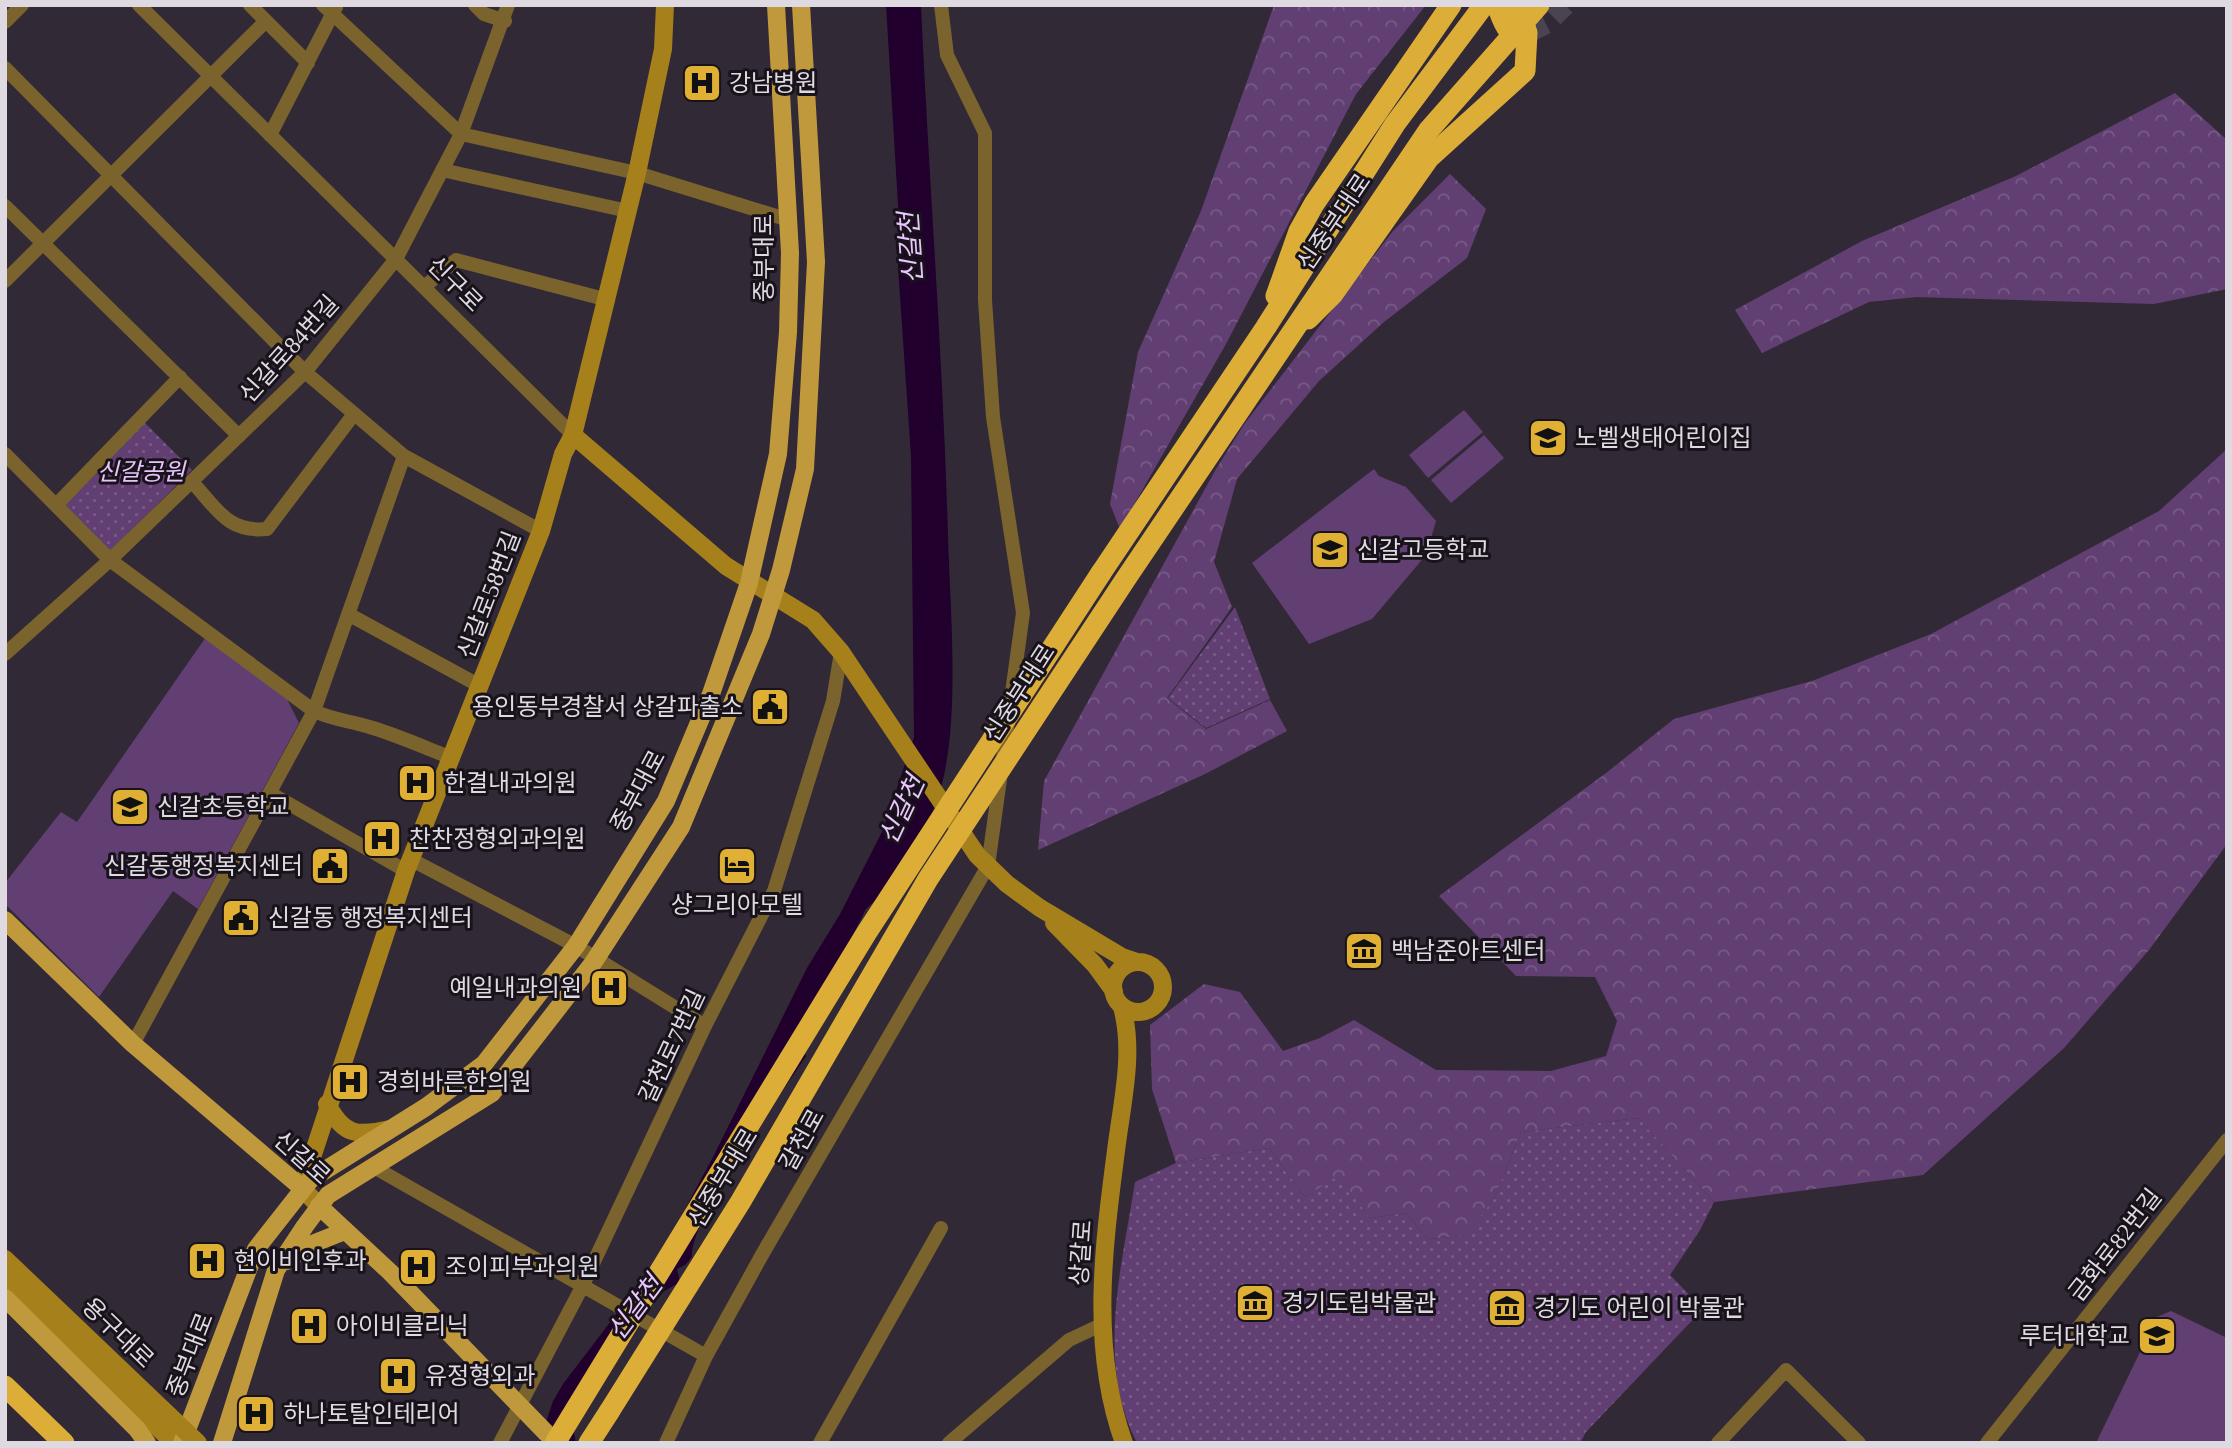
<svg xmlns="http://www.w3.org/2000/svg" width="2232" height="1448" font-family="'Times New Roman','Noto Sans KR',serif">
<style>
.green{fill:#623f73}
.forest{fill:url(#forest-crowns)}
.park{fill:url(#park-dots)}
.water{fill:#21002e}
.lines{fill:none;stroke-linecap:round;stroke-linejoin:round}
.highway-tunnel{stroke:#4c4351;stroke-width:21;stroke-dasharray:21 10;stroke-linecap:butt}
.street{stroke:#7a632c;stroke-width:14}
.secondary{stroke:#a6801b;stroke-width:18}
.primary{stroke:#bf993b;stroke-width:18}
.highway{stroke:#dcae38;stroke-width:21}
.secondary-bridge{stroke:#a6801b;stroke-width:18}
.highway-bridge{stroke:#dcae38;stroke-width:21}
.labels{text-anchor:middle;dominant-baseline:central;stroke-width:6;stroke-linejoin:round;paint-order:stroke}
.poi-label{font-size:24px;fill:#dfd9e2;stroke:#18131a;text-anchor:start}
.street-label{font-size:24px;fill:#dfd9e2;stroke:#18131a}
.park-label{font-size:24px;font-style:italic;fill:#e8c2fb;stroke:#18131a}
.water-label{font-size:26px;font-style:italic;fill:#ebc5fe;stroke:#18131a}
</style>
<defs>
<pattern id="forest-crowns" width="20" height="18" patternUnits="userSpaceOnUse" patternTransform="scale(1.75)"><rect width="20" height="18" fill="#623f73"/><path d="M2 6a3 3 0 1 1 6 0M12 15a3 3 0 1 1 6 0" fill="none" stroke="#785a87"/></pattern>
<pattern id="park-dots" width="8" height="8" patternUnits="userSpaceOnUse" patternTransform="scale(1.75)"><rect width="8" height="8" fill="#623f73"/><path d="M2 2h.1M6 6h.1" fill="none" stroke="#785a87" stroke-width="1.8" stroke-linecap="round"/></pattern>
</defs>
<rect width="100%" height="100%" fill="#322937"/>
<path class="green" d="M 1464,410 L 1483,432 L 1428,478 L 1409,455 Z
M 1484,435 L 1504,458 L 1451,503 L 1431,480 Z
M 1374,469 L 1379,476 L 1406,487 L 1436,521 L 1426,555 L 1372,619 L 1309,644 L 1252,563 Z
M 206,637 L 287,699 L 299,723 L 198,909 L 173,891 L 99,997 L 5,904 L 5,883 L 61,812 L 77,822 Z
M 2171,1311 L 2227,1338 L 2227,1443 L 2096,1443 L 2157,1317 Z"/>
<path class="forest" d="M 1274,5 L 1426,5 L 1356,94 L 1226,344 L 1120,529 L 1110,504 L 1138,352 L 1201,211 Z
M 2175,93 L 2227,140 L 2227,289 L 2154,304 L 1916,297 L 1869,302 L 1762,353 L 1735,310 L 1862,241 L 2016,176 Z
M 1450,174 L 1486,209 L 1467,258 L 1384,322 L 1319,381 L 1237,479 L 1214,562 L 1232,607 L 1167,698 L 1206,729 L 1270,700 L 1287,731 L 1205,774 L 1038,850 L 1044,781 L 1216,469 L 1245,423 L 1393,231 Z
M 2227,449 L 2227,844 L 2149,950 L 2064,1048 L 1923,1175 L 1714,1202 L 1638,1118 L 1521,1132 L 1494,1199 L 1466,1236 L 1428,1239 L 1405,1213 L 1370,1218 L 1338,1177 L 1305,1197 L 1269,1148 L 1176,1163 L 1152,1089 L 1150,1025 L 1204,984 L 1240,992 L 1283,1051 L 1320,1038 L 1354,1020 L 1436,1070 L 1551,1071 L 1606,1056 L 1617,1021 L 1595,977 L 1516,976 L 1439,896 L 1606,773 L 1674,719 L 1812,681 L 1931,634 L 2159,511 Z"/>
<path class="park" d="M 143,421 L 192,470 L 108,553 L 63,506 Z
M 1235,607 L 1270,699 L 1206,728 L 1168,698 Z
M 1638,1118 L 1714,1202 L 1700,1230 L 1670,1275 L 1703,1309 L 1586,1432 L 1580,1443 L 1137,1443 C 1095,1362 1122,1267 1135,1182 L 1176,1163 L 1269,1148 L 1305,1197 L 1338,1176 L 1370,1218 L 1405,1213 L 1428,1239 L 1465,1236 L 1494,1199 L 1521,1132 Z"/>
<path class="water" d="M 886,5 L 921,5 C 929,182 943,358 948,535 C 950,609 960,713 942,784 C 930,828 900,880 866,909 L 799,1042 L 806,1056 C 781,1095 690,1217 692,1257 L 685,1265 L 677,1269 L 680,1282 L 651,1299 L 573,1428 L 576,1443 L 539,1443 L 553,1401 L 563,1384 L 659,1258 L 714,1155 L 807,968 L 840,914 L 883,830 L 914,737 L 911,456 L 898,268 L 899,222 Z"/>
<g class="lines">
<path class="highway-tunnel" d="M 1527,33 L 1547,23 L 1565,5"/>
<path class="street" d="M 139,5 L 573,435
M 323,5 L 461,134 L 637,173 L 789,220
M 475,5 L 484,14 L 505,21
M 266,21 L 308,63
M 5,22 L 22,5
M 5,68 L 305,372 L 404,456 L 541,531
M 270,135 L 336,7
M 442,170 L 628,211
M 5,206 L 239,436
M 5,281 L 266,21 L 250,5
M 424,287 L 456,260 L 608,300
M 5,454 L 110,560 L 314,711 C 333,720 352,721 373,728 C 399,736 426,748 452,758
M 192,482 C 217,508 227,533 267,529 L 354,414
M 56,505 L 180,377
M 348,614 L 480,686
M 5,654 L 110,560 L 305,372 L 396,259 L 461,134 L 508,5
M 270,793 L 406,871
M 412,860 L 576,946 L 705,1026
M 133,1044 L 314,711 L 404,456
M 372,1166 L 706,1356
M 500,1443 L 582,1287 L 705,1026 L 774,891 L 833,701 L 841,652
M 666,1443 L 706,1356 L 763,1253 L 988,866 L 1023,613 L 993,417 L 985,300 L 985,133 L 947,55 L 941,5
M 820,1443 L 941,1228
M 949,1443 L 1069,1340 L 1101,1325
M 1718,1443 L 1786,1370 L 1859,1443
M 1987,1443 L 2227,1140"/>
<path class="secondary" d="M 573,435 L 726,566 L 813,620 L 841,652 L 977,855 L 1007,884 L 1040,908 L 1122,957 L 1137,962
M 1054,923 L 1095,965 L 1114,991
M1113 987a25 25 0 1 1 50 0a25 25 0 1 1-50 0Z
M 1122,1007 C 1134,1051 1123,1098 1117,1143 C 1104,1243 1089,1346 1124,1443
M 327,1104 C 343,1135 357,1137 390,1129
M 319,1206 L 302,1188 L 406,871 L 541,531 L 563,454 L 573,435 L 637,173 L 663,49 L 665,5
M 5,1280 L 174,1443"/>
<path class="primary" d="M 5,920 L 133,1044 L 302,1188
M 319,1206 L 390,1272 L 556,1443
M 287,1261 L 307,1246 L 345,1231
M 5,1298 L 137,1429 L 147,1443
M 182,1443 L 256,1249 L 311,1179 L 426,1107 L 484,1064 L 576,946 L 666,801 L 711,694 L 749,583 L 778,454 L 788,332 L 790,253 L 776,5
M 222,1443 L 276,1270 L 305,1226 L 328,1195 L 492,1093 L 593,963 L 681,827 L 761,634 L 781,570 L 805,469 L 816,262 L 801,5"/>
<path class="highway" d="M 1497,5 C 1503,21 1507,40 1527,33
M 1276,296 L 1299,231 L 1314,204 L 1451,5
M 1308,319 L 1333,294 L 1429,158 L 1525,71 L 1527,33 L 1518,5
M 1101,573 L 1266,327 L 1395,124 L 1484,5
M 5,1386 L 64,1443
M 589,1443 L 609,1412"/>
<path class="secondary-bridge" d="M 5,1259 L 198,1443"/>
<path class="highway-bridge" d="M 609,1412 L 741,1201 L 928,879 L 1127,577 L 1428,131 L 1539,5
M 555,1443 L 867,932 L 1101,573"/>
</g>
<defs>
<g id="hospital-square" transform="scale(2.0125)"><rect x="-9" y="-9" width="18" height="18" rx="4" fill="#e0b034" stroke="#18131a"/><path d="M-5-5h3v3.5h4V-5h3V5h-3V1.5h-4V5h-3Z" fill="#111"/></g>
<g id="school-square" transform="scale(2.0125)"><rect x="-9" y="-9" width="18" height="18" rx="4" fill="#e0b034" stroke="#18131a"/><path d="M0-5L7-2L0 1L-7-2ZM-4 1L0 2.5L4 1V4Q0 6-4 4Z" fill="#111"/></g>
<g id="civic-square" transform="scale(2.0125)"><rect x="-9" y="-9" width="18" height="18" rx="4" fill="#e0b034" stroke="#18131a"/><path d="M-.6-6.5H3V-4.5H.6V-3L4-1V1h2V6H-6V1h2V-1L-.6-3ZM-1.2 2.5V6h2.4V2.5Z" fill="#111"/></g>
<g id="hotel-square" transform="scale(2.0125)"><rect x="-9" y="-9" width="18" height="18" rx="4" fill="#e0b034" stroke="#18131a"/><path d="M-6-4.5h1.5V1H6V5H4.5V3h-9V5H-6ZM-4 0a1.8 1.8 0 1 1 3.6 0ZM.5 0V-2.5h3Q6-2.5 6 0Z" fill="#111"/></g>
<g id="museum-square" transform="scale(2.0125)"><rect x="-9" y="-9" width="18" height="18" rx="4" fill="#e0b034" stroke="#18131a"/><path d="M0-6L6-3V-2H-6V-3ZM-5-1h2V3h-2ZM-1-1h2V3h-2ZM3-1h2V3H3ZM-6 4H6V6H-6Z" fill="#111"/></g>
<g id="university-square" transform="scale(2.0125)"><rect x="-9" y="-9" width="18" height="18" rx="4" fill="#e0b034" stroke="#18131a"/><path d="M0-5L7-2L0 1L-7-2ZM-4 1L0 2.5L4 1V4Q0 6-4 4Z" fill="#111"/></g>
</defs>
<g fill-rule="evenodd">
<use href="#hospital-square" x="702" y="83"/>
<use href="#school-square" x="1548" y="438"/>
<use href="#school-square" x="1330" y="550"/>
<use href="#civic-square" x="770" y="707"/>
<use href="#hospital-square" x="417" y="783"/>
<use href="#school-square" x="130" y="807"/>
<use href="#hospital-square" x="382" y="839"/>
<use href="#civic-square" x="330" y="866"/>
<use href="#hotel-square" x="737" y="866"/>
<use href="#civic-square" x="241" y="918"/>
<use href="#museum-square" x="1364" y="951"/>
<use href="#hospital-square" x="609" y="988"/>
<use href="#hospital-square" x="350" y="1082"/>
<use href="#hospital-square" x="207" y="1261"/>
<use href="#hospital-square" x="418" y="1267"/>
<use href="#museum-square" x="1255" y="1303"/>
<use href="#museum-square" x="1507" y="1308"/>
<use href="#hospital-square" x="309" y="1326"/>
<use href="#university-square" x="2157" y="1336"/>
<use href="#hospital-square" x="398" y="1376"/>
<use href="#hospital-square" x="256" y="1414"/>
</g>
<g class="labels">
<g class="poi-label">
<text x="729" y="83">강남병원</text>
<text x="1575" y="438">노벨생태어린이집</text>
<text x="1357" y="550">신갈고등학교</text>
<text x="743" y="707" text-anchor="end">용인동부경찰서 상갈파출소</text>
<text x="444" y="783">한결내과의원</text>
<text x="157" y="807">신갈초등학교</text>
<text x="409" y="839">찬찬정형외과의원</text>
<text x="303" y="866" text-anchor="end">신갈동행정복지센터</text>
<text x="737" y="905" text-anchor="middle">샹그리아모텔</text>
<text x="268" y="918">신갈동 행정복지센터</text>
<text x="1391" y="951">백남준아트센터</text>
<text x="582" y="988" text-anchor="end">예일내과의원</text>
<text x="377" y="1082">경희바른한의원</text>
<text x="234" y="1261">현이비인후과</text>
<text x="445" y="1267">조이피부과의원</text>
<text x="1282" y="1303">경기도립박물관</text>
<text x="1534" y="1308">경기도 어린이 박물관</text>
<text x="336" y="1326">아이비클리닉</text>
<text x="2130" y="1336" text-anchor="end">루터대학교</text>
<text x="425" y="1376">유정형외과</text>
<text x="283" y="1414">하나토탈인테리어</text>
</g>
<g class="street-label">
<text transform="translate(1334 222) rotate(-56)">신중부대로</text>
<text transform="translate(764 258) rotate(-90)">중부대로</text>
<text transform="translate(455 284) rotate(45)">신구로</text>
<text transform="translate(289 349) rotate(-48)">신갈로84번길</text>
<text transform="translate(489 595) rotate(-69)">신갈로58번길</text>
<text transform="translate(1019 693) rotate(-57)">신중부대로</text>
<text transform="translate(638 791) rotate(-62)">중부대로</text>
<text transform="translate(672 1046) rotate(-65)">갈천로7번길</text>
<text transform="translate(802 1140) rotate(-61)">갈천로</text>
<text transform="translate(302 1158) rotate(42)">신갈로</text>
<text transform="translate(723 1178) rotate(-59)">신중부대로</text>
<text transform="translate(2115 1245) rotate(-52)">금화로82번길</text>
<text transform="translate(1081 1253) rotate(-86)">상갈로</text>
<text transform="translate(118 1333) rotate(44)">용구대로</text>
<text transform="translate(190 1355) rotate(-69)">중부대로</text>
</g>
<g class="park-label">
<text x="141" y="472">신갈공원</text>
</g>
<g class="water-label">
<text transform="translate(911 248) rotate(-94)">신갈천</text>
<text transform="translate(902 810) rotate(-65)">신갈천</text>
<text transform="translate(635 1308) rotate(-53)">신갈천</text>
</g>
</g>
<rect width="2232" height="1448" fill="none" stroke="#dfd9e2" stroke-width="14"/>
</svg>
